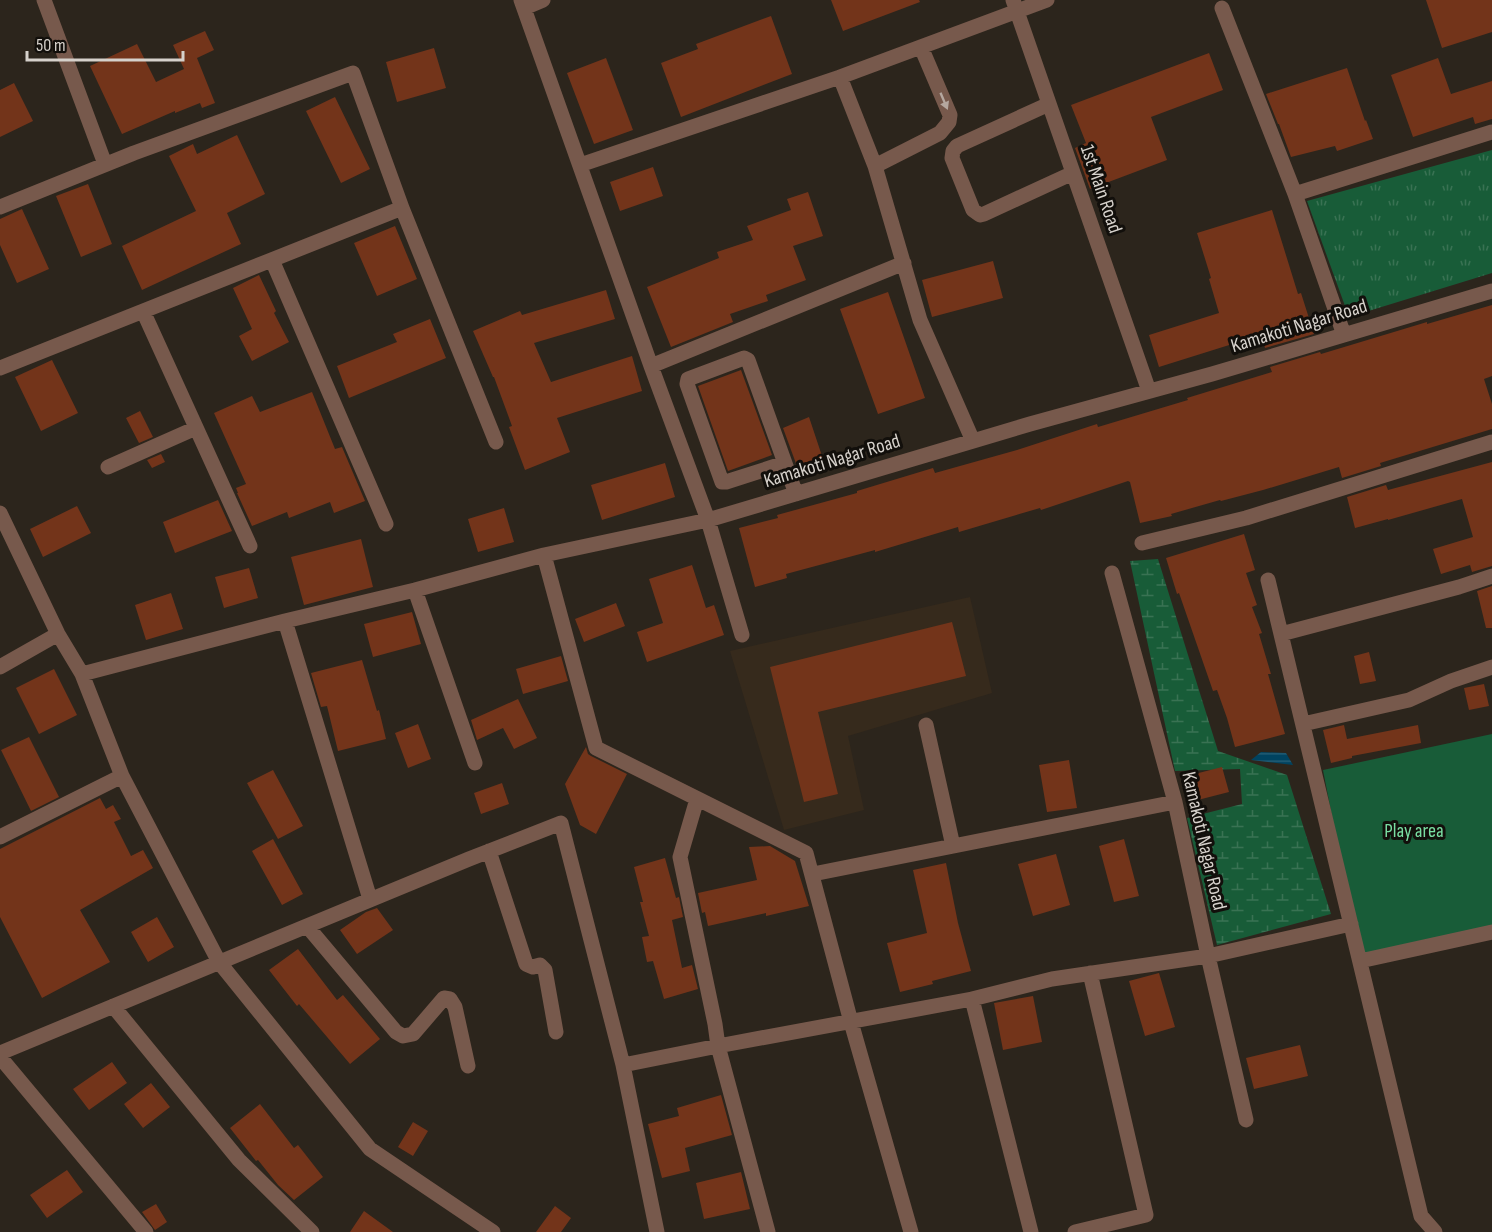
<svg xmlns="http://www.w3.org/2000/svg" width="1492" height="1232" font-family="'Sofia Sans Condensed',sans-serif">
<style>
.built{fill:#362a1c}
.grass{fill:url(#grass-tufts)}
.wetland{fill:url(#wetland-marsh)}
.park{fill:#185c38}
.water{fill:url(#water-rules)}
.building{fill:#73341a}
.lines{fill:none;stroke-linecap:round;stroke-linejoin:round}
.street{stroke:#77594c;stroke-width:15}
.oneway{fill:#b5a79f}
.labels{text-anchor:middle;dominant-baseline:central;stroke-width:6;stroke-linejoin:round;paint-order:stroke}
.street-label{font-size:20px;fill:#d6d1cb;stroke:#120f0b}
.park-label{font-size:20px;fill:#7adea2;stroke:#120f0b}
</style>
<defs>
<pattern id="grass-tufts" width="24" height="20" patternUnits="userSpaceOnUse" patternTransform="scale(1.5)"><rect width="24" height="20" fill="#185c38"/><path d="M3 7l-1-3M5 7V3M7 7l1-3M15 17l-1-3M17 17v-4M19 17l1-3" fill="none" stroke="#397253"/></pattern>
<pattern id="wetland-marsh" width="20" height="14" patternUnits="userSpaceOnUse" patternTransform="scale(1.5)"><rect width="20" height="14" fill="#185c38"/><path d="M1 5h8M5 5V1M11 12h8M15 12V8" fill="none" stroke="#397253"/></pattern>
<pattern id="water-rules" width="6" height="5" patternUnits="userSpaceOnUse" patternTransform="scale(1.5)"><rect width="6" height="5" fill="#004360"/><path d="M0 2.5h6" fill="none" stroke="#245d75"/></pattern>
</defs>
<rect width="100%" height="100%" fill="#2c251c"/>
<path class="built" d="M 970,597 L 992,693 L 848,736 L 864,810 L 784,830 L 730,651 Z"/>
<path class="grass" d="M 1492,150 L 1492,273 L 1349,317 L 1307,201 Z"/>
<path class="wetland" d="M 1158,559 L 1218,751 L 1287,775 L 1331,914 L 1217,945 L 1187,818 L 1242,804 L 1240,769 L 1175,771 L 1130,561 Z"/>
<path class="park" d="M 1492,734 L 1492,929 L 1360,961 L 1323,770 Z"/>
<path class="water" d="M 1261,752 L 1286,753 L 1293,765 L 1251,760 Z"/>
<path class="building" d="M 831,0 L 919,0 L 920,2 L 843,31 Z
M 1426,0 L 1492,0 L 1492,32 L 1442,48 Z
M 771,16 L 792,74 L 681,117 L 661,63 L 698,49 L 696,44 Z
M 205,31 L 214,50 L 197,58 L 215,103 L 202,108 L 200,103 L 175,113 L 175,111 L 122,134 L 90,66 L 137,44 L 156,82 L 184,69 L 173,45 Z
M 434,48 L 446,88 L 397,102 L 386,62 Z
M 1209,53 L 1223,90 L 1151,117 L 1167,160 L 1090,189 L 1075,148 L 1086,143 L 1071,105 Z
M 606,58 L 633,130 L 594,144 L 567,73 Z
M 1438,58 L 1451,94 L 1492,81 L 1492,119 L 1475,124 L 1473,117 L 1413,137 L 1391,75 Z
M 1347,68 L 1365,121 L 1366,120 L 1373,139 L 1337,151 L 1335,146 L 1291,157 L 1279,124 L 1278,124 L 1266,94 Z
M 14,83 L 33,121 L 0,137 L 0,90 Z
M 335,97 L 370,169 L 341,183 L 306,111 Z
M 237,135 L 265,194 L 227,213 L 241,244 L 142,290 L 122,246 L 196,211 L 169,156 L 193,144 L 197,154 Z
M 653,167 L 663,196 L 620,211 L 610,182 Z
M 88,184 L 112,244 L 81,257 L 56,196 Z
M 808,192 L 823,236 L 793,246 L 806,280 L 766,295 L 768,301 L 730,314 L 733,322 L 671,347 L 647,287 L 719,258 L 717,252 L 753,240 L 747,226 L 791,210 L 787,199 Z
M 22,209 L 49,269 L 17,283 L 0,245 L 0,219 Z
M 1272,210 L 1298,294 L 1301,293 L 1314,334 L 1265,348 L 1263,341 L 1244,347 L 1242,341 L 1159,367 L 1149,335 L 1219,313 L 1209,279 L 1211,278 L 1197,233 Z
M 395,226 L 417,279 L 377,296 L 354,243 Z
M 993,261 L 1003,298 L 932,317 L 922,280 Z
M 259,275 L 276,311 L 274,313 L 289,342 L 252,361 L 239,336 L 252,329 L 233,288 Z
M 606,290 L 615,319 L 534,343 L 551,382 L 632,356 L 642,391 L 557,418 L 570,452 L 525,470 L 509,427 L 512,426 L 494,377 L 493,377 L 473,331 L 520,311 L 522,315 Z
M 888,292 L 925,398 L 878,414 L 840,309 Z
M 1492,305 L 1492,376 L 1484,379 L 1492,404 L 1492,429 L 1380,463 L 1381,466 L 1342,478 L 1339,467 L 1263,490 L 1221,501 L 1220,500 L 1171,514 L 1172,516 L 1140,523 L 1130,482 L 1128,481 L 1041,510 L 1040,508 L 959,532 L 958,527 L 875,552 L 875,550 L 786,574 L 787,578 L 755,587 L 739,528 L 778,518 L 777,515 L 857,493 L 857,491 L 933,468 L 935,473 L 1017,450 L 1097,424 L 1098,427 L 1188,400 L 1187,398 L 1272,372 L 1270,367 L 1320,352 L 1321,354 L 1427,322 L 1427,324 Z
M 430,319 L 446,358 L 349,398 L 337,366 L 397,342 L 393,334 Z
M 52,360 L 78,413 L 41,431 L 15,377 Z
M 741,370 L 772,455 L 728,471 L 698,386 Z
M 312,392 L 335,449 L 342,447 L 365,501 L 334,513 L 330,502 L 289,518 L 287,512 L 252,526 L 237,493 L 238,493 L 236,488 L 246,484 L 214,413 L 252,396 L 260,412 Z
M 140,411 L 153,437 L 139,443 L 126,418 Z
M 809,417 L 823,459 L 798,469 L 783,428 Z
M 161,454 L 165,462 L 152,468 L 147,460 Z
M 1492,462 L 1492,566 L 1472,572 L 1470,565 L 1441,574 L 1433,549 L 1473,537 L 1462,499 L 1388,520 L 1388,519 L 1355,528 L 1347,497 L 1386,485 L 1388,490 Z
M 665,463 L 675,497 L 602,520 L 591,485 Z
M 218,500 L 232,531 L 175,553 L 163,522 Z
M 77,506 L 91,533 L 43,557 L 30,529 Z
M 504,508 L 514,542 L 478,552 L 468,519 Z
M 1244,534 L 1255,570 L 1246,573 L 1257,605 L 1252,607 L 1262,633 L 1259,634 L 1271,674 L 1268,674 L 1285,734 L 1235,747 L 1227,718 L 1217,690 L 1213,691 L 1179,593 L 1177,594 L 1166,558 Z
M 361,539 L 373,587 L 304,605 L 291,557 Z
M 692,565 L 706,608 L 714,605 L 724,635 L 647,662 L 637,632 L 663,623 L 649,579 Z
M 249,568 L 258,598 L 224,608 L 215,577 Z
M 1492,586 L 1492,628 L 1486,628 L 1477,591 Z
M 171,593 L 183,629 L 146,640 L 135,605 Z
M 616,603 L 625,626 L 584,642 L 575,619 Z
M 412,612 L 421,644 L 373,657 L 364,624 Z
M 952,622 L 966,676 L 818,712 L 838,794 L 804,802 L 770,667 Z
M 1369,652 L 1376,681 L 1360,684 L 1354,656 Z
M 561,656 L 568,681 L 523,694 L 516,669 Z
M 362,660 L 377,711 L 379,710 L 386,739 L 338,751 L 327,706 L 321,707 L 311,673 Z
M 54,669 L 77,715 L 39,734 L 16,688 Z
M 1484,684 L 1489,706 L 1469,710 L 1464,688 Z
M 518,699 L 537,738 L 514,749 L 503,728 L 477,740 L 471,720 Z
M 418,724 L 431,759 L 408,768 L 395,733 Z
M 1344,725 L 1347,739 L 1418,725 L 1421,743 L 1352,756 L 1352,758 L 1331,763 L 1323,730 Z
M 29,737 L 59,797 L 31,811 L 1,750 Z
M 586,747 L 588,754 L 591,756 L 627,774 L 596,834 L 580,825 L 565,784 Z
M 1069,760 L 1077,808 L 1047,812 L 1039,765 Z
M 1222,767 L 1229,792 L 1190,802 L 1183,777 Z
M 273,770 L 303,826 L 278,839 L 247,783 Z
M 502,783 L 509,804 L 481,814 L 474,793 Z
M 100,798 L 106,809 L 113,805 L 121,819 L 114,822 L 131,856 L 143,850 L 153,868 L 80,910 L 110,962 L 42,998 L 0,917 L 0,849 Z
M 273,839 L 303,894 L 282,905 L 252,851 Z
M 1124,839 L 1139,896 L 1114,902 L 1099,846 Z
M 770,846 L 795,861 L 809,906 L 766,916 L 766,913 L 708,926 L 705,912 L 702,913 L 698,893 L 757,880 L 749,847 Z
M 1056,854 L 1070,905 L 1033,916 L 1018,864 Z
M 665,858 L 676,898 L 679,897 L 683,917 L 672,920 L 682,968 L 692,965 L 698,989 L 664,999 L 653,961 L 647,962 L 642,937 L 649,936 L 640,902 L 643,902 L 634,867 Z
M 946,863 L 958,923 L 971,971 L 932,981 L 933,984 L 900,992 L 887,943 L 927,933 L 913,870 Z
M 377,908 L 393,930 L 357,954 L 340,930 L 366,912 Z
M 157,917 L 174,947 L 148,962 L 131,932 Z
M 298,949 L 337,1000 L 343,995 L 380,1039 L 350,1064 L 299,1004 L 297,1006 L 269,970 Z
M 1159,973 L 1175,1027 L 1145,1036 L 1129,981 Z
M 1033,996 L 1042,1042 L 1003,1050 L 994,1003 Z
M 1300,1045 L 1308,1076 L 1254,1089 L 1246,1058 Z
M 112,1062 L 127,1083 L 89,1110 L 73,1089 Z
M 151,1083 L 170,1107 L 143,1128 L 124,1104 Z
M 721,1095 L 732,1135 L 685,1148 L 690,1171 L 662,1178 L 648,1124 L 679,1116 L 677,1108 Z
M 260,1104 L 294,1148 L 298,1145 L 323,1177 L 294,1200 L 278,1185 L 258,1160 L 256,1161 L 230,1128 Z
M 413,1122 L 428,1131 L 413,1156 L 398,1147 Z
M 67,1170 L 83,1192 L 47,1218 L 30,1195 Z
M 741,1172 L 750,1209 L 704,1219 L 696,1183 Z
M 156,1204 L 167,1222 L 155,1230 L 142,1212 Z
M 555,1206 L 571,1218 L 561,1232 L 536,1232 Z
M 364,1211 L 393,1232 L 350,1232 Z"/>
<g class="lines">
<path class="street" d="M 44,0 L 105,164
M 521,0 L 651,366 L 708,520 L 742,635
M 1013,0 L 1149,391
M 524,8 L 543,0
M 1222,8 L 1295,194 L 1344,335
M 840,77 L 875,166 L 920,320 L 973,441
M 1049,104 L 957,146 L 953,151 L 952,158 L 973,210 L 980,215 L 984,214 L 1073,173
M 580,165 L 840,77 L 1047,0
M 875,166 L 940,133 L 949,122 L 950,115 L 921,47
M 1295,194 L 1492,132
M 0,207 L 134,153 L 353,73 L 402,208
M 272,260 L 386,524
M 143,311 L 250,546
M 651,366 L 904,263
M 0,368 L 402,208 L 496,442
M 785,463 L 726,482 L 722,482 L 687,384 L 688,379 L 744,358 L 748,360 L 796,494
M 108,467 L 196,428
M 0,513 L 58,634 L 82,674 L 122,776 L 0,837
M 1142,543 L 1246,518 L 1492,442
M 544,555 L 596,748 L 806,853 L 851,1022 L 911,1232
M 1112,573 L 1175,802 L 1208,956 L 1246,1120
M 1268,580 L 1421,1216 L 1435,1232
M 415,590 L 475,763
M 285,621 L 370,899
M 1281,634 L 1459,587 L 1492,576
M 0,667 L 58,634
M 82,674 L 285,621 L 415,590 L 544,555 L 708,520 L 1030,424 L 1212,374 L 1492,291
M 1303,724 L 1409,700 L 1451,681 L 1492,667
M 926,725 L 953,846
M 122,776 L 219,962 L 370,1149 L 493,1232
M 697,799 L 680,857 L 715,1024 L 718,1046 L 768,1232
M 489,851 L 526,964 L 533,967 L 540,965 L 545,970 L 556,1032
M 813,874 L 1175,802
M 307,926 L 396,1032 L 403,1036 L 413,1034 L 444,998 L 450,999 L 455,1007 L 468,1066
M 1360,961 L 1492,932
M 972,999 L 1031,1232
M 113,1006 L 239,1160 L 312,1232
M 0,1053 L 469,859 L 561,823 L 623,1065 L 657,1232
M 0,1057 L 146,1232
M 623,1065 L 718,1046 L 972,999 L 1052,979 L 1208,956 L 1351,924
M 1075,1232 L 1146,1215 L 1090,973"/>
</g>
<defs><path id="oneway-solid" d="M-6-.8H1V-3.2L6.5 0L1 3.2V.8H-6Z" transform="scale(1.5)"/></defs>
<use class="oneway" href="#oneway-solid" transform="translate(944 101) rotate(67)"/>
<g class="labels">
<g class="street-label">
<text transform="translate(1101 189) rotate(71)">1st Main Road</text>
<text transform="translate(1299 326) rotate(-17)">Kamakoti Nagar Road</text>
<text transform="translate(832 461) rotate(-17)">Kamakoti Nagar Road</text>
<text transform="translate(1204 841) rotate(77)">Kamakoti Nagar Road</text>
</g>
<g class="park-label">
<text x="1414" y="831">Play area</text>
</g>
</g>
<path d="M27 51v9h156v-9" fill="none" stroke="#d6d1cb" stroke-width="3"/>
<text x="36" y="51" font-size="18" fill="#d6d1cb" stroke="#120f0b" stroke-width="4.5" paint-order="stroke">50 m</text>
</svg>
